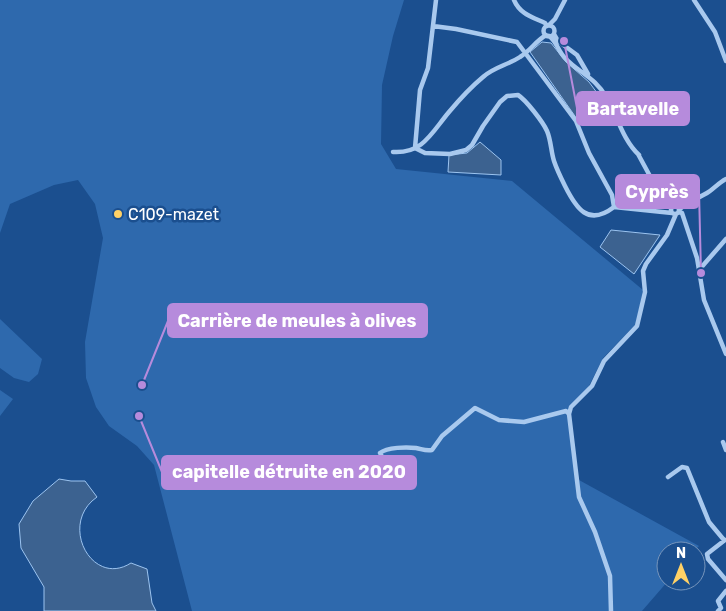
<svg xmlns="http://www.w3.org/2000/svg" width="726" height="611" font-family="Rubik,sans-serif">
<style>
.green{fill:#2e69ad}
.water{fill:#3c6290;stroke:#9cc4f0}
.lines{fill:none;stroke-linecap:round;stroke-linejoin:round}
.minor{stroke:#a9c9ee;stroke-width:4.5}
.poi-dot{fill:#ffd166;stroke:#1b4f8f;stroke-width:2}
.labels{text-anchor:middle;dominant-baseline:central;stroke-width:5;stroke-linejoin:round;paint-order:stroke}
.poi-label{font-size:16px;fill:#fff;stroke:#1b4f8f;text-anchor:start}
.leader{fill:none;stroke:#b68bdc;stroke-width:2}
.callout-dot{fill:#b68bdc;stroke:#1b4f8f;stroke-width:2}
.callout{fill:#b68bdc;stroke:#b68bdc;stroke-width:2}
.callout-label{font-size:18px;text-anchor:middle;font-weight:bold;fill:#fff}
</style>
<rect width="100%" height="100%" fill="#1b4f8f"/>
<path class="green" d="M 0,0 L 404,0 L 393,36 L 382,85 L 381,144 L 396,169 L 512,181 L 643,290 L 636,324 L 603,358 L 588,388 L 571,406 L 568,421 L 579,480 L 699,546 L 694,551 L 666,551 L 666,581 L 668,581 L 642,611 L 192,611 L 154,465 L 137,446 L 109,426 L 96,407 L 86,378 L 85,342 L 103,238 L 95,204 L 78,180 L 54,185 L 10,204 L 0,233 Z
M 0,319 L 42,359 L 38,374 L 29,382 L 14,378 L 0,368 Z
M 0,390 L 13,399 L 0,416 Z"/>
<path class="water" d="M 542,42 L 551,43 L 566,62 L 589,82 L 606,105 L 577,119 L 530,52 Z
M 480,142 L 501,160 L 501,175 L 448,172 L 449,155 L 467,153 Z
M 611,230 L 660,235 L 634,274 L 600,247 Z
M 59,479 L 71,481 L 85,481 L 97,497 C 58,524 92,588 131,563 L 147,569 L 152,603 L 156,611 L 44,611 L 44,587 L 21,548 L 19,524 L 33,501 Z"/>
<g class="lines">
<path class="minor" d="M 514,0 C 520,14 532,17 545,23 L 547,26
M 694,0 L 715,32 L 726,61
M 549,25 L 555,19 L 565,0
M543.5 31a5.5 5.5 0 1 1 11 0a5.5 5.5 0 1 1-11 0Z
M 433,26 L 456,29 L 517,42 L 576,121 L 589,153 L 612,195 L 614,207 L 672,213
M 554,34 L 558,41 L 577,55 L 588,74
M 549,36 C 557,42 558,51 565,58 C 579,73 595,77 607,98 C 618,118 623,140 639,155
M 415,148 L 425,153 L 450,154 L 466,150 L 472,145 L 483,126 L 500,102 L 507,96 L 518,95 C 526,100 543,122 547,131 C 551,140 551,152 554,161 C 557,170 561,178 565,186 C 576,208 588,227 614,207
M 415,148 L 420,90 L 428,68 L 436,0
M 393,152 C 423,154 432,132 449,112 C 459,100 471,87 483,77 C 494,67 508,65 520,57 C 530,51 536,41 546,35
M 638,154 L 651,178 L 669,194 L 676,206
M671 210a4 4 0 1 1 8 0a4 4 0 1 1-8 0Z
M 679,210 C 687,201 697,199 707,193 C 714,189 718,183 726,179
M 679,212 L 682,213 L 697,258 L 704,300 L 726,354
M 699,270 L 726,239
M 723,442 L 726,450
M 411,476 L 403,477 L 402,484 L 396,482 L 380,453 C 387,447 407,447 416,448 C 422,449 425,451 432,450 L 442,436 L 475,408 L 499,420 L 524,422 L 566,411 L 569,414
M 668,477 L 682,467 L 687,468 L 709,522 L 724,540
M 725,540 L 707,554 L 708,559 L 726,580
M 611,611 L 610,576 L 595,532 L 579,497 L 569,414 L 571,407 L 592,386 L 604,361 L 637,326 L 645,292 L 643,271 L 646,264 L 667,235 L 676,214
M 718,611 L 721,608 L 718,601 L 726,591"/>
</g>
<circle class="poi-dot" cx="118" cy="214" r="5"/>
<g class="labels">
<g class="poi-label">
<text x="128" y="214">C109-mazet</text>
</g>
</g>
<path class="leader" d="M564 41L577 108M701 273L699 191M142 385L168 321M139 416L162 472"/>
<g class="callout-dot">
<circle cx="564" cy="41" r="5"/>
<circle cx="701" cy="273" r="5"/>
<circle cx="142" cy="385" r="5"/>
<circle cx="139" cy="416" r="5"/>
</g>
<g class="callout">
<rect x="577" y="92" width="112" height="33" rx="5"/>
<rect x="616" y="175" width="83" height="33" rx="5"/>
<rect x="168" y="304" width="259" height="33" rx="5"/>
<rect x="162" y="456" width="254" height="33" rx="5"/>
</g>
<g class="callout-label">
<text x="633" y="115">Bartavelle</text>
<text x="657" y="198">Cyprès</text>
<text x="297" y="327">Carrière de meules à olives</text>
<text x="289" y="478">capitelle détruite en 2020</text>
</g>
<g transform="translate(681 566)"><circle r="24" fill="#1b4f8f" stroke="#7695bc"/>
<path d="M0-4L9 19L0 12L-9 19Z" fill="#ffd166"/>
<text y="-8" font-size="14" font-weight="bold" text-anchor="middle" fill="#ffffff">N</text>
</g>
</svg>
